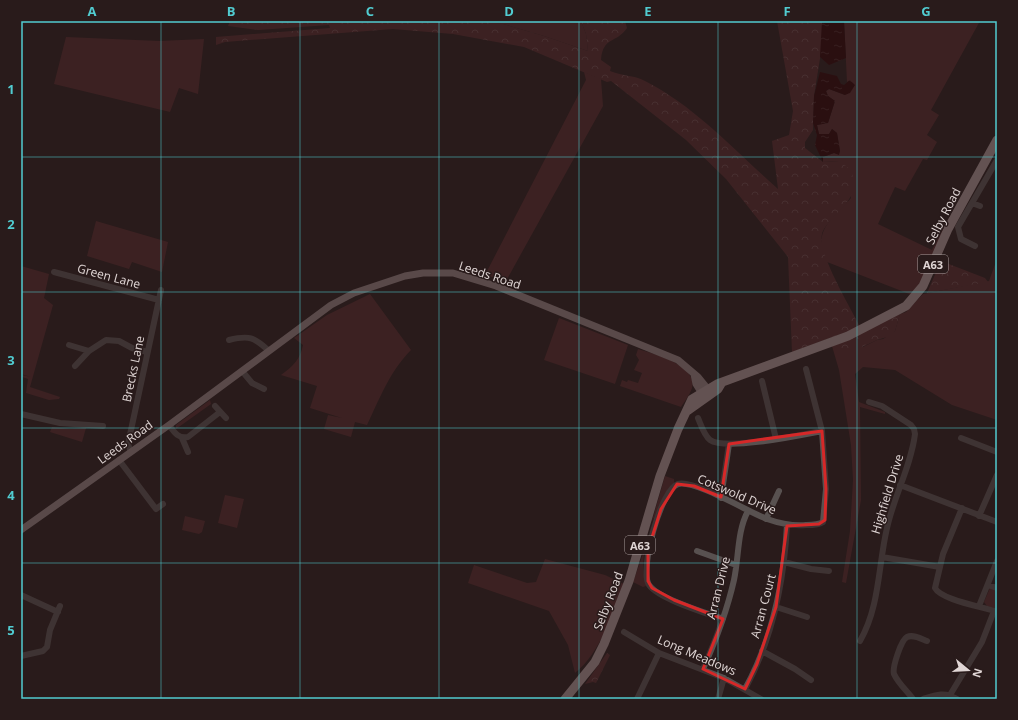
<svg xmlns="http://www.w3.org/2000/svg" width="1018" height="720" font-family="'Open Sans',sans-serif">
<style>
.green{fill:#53292b}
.forest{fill:url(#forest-crowns)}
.water{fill:url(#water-ripples)}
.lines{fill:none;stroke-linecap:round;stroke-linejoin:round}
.minor{stroke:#585150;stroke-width:6}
.major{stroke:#928282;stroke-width:7}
.highway{stroke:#a99595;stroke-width:9}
.marked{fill:none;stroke:#d62828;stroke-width:3;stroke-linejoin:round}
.grid{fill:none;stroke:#51ccd1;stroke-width:1;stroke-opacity:0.55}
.labels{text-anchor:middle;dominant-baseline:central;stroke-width:3;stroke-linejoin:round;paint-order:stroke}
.shield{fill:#291b1b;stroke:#a99e9d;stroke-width:1}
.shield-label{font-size:11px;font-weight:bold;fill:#e0d6d5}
.street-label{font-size:12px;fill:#e0d6d5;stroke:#291b1b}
.neatline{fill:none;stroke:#51ccd1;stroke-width:1.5}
.grid-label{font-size:13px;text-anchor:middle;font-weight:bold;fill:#51ccd1}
</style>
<defs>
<pattern id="forest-crowns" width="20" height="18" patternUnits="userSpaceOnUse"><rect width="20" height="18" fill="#53292b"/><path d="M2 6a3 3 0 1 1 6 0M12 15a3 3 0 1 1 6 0" fill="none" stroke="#6b4749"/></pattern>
<pattern id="water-ripples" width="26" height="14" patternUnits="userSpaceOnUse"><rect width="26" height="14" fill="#2a0003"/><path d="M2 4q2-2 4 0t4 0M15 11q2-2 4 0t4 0" fill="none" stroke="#492427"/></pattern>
</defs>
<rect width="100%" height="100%" fill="#291b1b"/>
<path class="green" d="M 493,21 L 581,21 L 586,34 L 588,51 L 544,36 Z
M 844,21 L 980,21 L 931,110 L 939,115 L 927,135 L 937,142 L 927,160 L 923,159 L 905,191 L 895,187 L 878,224 L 932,250 L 948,219 L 922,281 L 912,295 L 827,262 C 811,232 832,219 851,198 L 840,161 L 823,162 L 823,157 L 834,153 L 838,154 L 840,151 L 837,133 L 832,129 L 829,134 L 819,134 L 817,125 L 828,123 L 835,101 L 828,96 L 826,91 L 829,89 L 845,95 L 850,80 L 847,82 Z
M 66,37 L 159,41 L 204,39 L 198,94 L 179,88 L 170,112 L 54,84 Z
M 584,72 L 601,79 L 603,106 L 506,281 L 485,275 L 586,80 Z
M 96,221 L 168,242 L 162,272 L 132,262 L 129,269 L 87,256 Z
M 997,259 L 997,420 L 952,405 L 895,370 L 863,367 L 855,374 L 859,402 L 885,412 L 885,414 L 860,407 L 861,500 L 846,583 L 842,582 L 850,531 L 853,480 L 851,445 L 839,370 L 832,346 L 838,344 L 863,347 L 877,340 L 883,339 L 895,331 L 900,314 L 906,312 L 923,294 L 989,281 Z
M 21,266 L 49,274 L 44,298 L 53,305 L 30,387 L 60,397 L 59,399 L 49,400 L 26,393 L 28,379 L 22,377 L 22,375 L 31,377 L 21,374 Z
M 370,294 L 411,350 C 390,371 380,398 367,425 L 355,422 L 351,437 L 324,429 L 328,415 L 342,418 L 310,408 L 317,386 L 281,375 C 293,366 300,360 303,345 L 294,338 L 327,315 Z
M 559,318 L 628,345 L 615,384 L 544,360 Z
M 638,349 C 654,354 698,365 692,388 C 690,395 684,402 681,407 L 620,386 L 622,380 L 627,382 L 628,380 L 638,383 L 642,373 L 634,370 L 639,360 L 636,355 Z
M 210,400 L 211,404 L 176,429 L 176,425 Z
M 52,427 L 70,429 L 86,428 L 82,442 L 50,432 Z
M 665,476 L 674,479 L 674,483 L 652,521 Z
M 225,495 L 244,499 L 237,528 L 218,523 Z
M 185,516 L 205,521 L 202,532 L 199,534 L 182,530 Z
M 644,551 L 643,569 L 646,586 L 643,587 L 633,582 Z
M 545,559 L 605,575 L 624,584 C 612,614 601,652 575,673 L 568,645 L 549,611 L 468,583 L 474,565 L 527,583 L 536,582 Z
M 990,588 L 997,590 L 997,609 L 987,606 L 984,602 Z"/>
<path class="forest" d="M 230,21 L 241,23 L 251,21 L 493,21 L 544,36 L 588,51 L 586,34 L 581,21 L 625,21 L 627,28 C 616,44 603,36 601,60 L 611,67 L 610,71 C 621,76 634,75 645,81 C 696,107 735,151 778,189 L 772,141 L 789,135 L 793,111 L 777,21 L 822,21 L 822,46 L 814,96 L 813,130 L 805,142 L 805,148 L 823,162 L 840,161 L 852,171 C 856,199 848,201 830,221 C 827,225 823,229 822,234 C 817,253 851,308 860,327 L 792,352 L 788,257 L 726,179 L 686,140 L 611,81 L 607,82 L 524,47 L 453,34 L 393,29 L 225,42 L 216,45 L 216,37 L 330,28 L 329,25 L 258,30 L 228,26 Z
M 941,261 L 985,278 L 988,282 L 927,293 Z
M 900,314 L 895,331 L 890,336 L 877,340 L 847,354 L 841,351 L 838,344 Z
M 607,653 L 610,655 L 596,683 L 593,682 L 585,684 Z"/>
<path class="water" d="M 822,21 L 844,21 L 846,58 L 829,65 L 820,57 Z
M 820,72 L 837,76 L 841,84 L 844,85 L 850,80 L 855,85 L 850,93 L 845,95 L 829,89 L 826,91 L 828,96 L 835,101 L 828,123 L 817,125 L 819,134 L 829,134 L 832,129 L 837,133 L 840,151 L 839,155 L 834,153 L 823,157 L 823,162 L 815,145 L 817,135 L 813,123 L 814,96 Z"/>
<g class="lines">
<path class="minor" d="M 972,203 L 980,206
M 975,246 L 961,239 L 958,227 L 997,160
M 54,272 L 159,300
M 229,340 C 249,335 254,337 269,351
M 69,345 L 89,351
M 75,366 L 89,351 L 106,340 L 119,341 L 132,348 L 147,352
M 242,371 L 252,383 L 264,389
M 762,381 L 776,439
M 215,406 L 226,418
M 21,414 L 60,423 L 103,426
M 698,418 C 701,425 704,435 710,440 C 726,451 801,435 822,431
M 169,425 C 174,432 178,439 188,437 L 220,412
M 182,438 L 188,452
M 961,438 L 997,452
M 131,452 L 128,444 L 161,290
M 119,460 L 156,509 L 163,504
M 900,485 L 997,522
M 721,498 L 729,444
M 962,508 L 943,554 L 935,588 C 941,600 984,607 997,612
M 979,516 L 997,475
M 766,519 L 779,491
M 697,551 L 736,565
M 882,557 L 940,567
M 784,562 L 811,569 L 829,571
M 988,585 L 997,588
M 21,595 L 58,612
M 979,606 L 997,561
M 776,607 L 807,617
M 723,619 C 706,613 659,599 649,585 C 639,569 661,489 678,484 C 694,479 750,513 767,519 C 781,524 792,526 806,525 C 812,525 819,525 823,522 L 826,489 L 822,431 L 806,369
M 624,632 L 659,653 L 724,678 L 761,699
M 860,641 C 880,606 878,566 887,528 C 894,496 911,466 915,434 L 914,429 L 911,425 L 882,406 L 869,402
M 762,651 L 795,669 L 811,680
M 21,656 L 43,651 L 47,647 L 50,630 L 60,606
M 703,669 C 716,640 727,611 734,580 C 739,557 737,531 748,511
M 745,689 C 773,638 784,583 787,525
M 950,695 L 982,642 L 994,611
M 637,699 L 659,653
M 718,699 L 724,678
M 913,699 C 907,691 898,683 894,674 C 892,668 901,640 907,637 C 913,634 922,639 927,641
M 923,699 C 935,695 945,691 957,699"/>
<path class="major" d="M 694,374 L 696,384 L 704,397
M 21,530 L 169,425 L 331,305 L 354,293 L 405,276 L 423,273 L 453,273 L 496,286 L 678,360 L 698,377 L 711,393"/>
<path class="highway" d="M 687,411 L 718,389 L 721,384
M 565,699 L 595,662 L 604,644 L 629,581 L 660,476 L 678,429 L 692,399 L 717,384 L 848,336 L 906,306 L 923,286 L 948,229 L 997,140"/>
</g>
<path d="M0 0H1018V720H0ZM 822,431 L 826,489 L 825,520 L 819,524 L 787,526 L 776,607 L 757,664 L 745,689 L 703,669 L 723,619 L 674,600 L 652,588 L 648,581 L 648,550 L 661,509 L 677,484 L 694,486 L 721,497 L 729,444 Z" fill="#291b1b" fill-opacity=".55" fill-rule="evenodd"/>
<path class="marked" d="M 822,431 L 826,489 L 825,520 L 819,524 L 787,526 L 776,607 L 757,664 L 745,689 L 703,669 L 723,619 L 674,600 L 652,588 L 648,581 L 648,550 L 661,509 L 677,484 L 694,486 L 721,497 L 729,444 Z"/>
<path class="grid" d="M 161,21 L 161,699M 300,21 L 300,699M 439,21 L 439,699M 579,21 L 579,699M 718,21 L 718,699M 857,21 L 857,699M 21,157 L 997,157M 21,292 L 997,292M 21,428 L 997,428M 21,563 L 997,563"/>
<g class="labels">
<g class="shield">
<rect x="918" y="255" width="30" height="18" rx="3"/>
<rect x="625" y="536" width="30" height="18" rx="3"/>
</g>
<g class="shield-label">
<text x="933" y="264">A63</text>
<text x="640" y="545">A63</text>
</g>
<g class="street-label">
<text transform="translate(943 216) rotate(-63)">Selby Road</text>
<text transform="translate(490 275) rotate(18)">Leeds Road</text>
<text transform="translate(109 276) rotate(15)">Green Lane</text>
<text transform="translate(133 369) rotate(-78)">Brecks Lane</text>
<text transform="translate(125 442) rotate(-36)">Leeds Road</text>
<text transform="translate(737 494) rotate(23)">Cotswold Drive</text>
<text transform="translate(887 494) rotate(-73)">Highfield Drive</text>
<text transform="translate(718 588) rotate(-76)">Arran Drive</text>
<text transform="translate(608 601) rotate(-69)">Selby Road</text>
<text transform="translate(763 606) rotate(-75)">Arran Court</text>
<text transform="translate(697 655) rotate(23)">Long Meadows</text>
</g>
</g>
<rect width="1018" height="720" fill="none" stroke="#291b1b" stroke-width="44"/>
<g transform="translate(968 670) rotate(108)" stroke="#291b1b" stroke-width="3" paint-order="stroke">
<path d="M0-3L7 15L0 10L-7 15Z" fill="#e0d6d5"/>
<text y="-6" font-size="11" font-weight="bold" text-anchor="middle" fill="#e0d6d5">N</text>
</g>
<rect x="22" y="22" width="974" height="676" class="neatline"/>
<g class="grid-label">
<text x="92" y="16">A</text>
<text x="231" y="16">B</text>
<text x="370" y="16">C</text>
<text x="509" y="16">D</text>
<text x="648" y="16">E</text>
<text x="787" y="16">F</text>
<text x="926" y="16">G</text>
<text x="11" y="94">1</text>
<text x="11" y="229">2</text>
<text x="11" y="365">3</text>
<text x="11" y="500">4</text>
<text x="11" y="635">5</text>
</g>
</svg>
